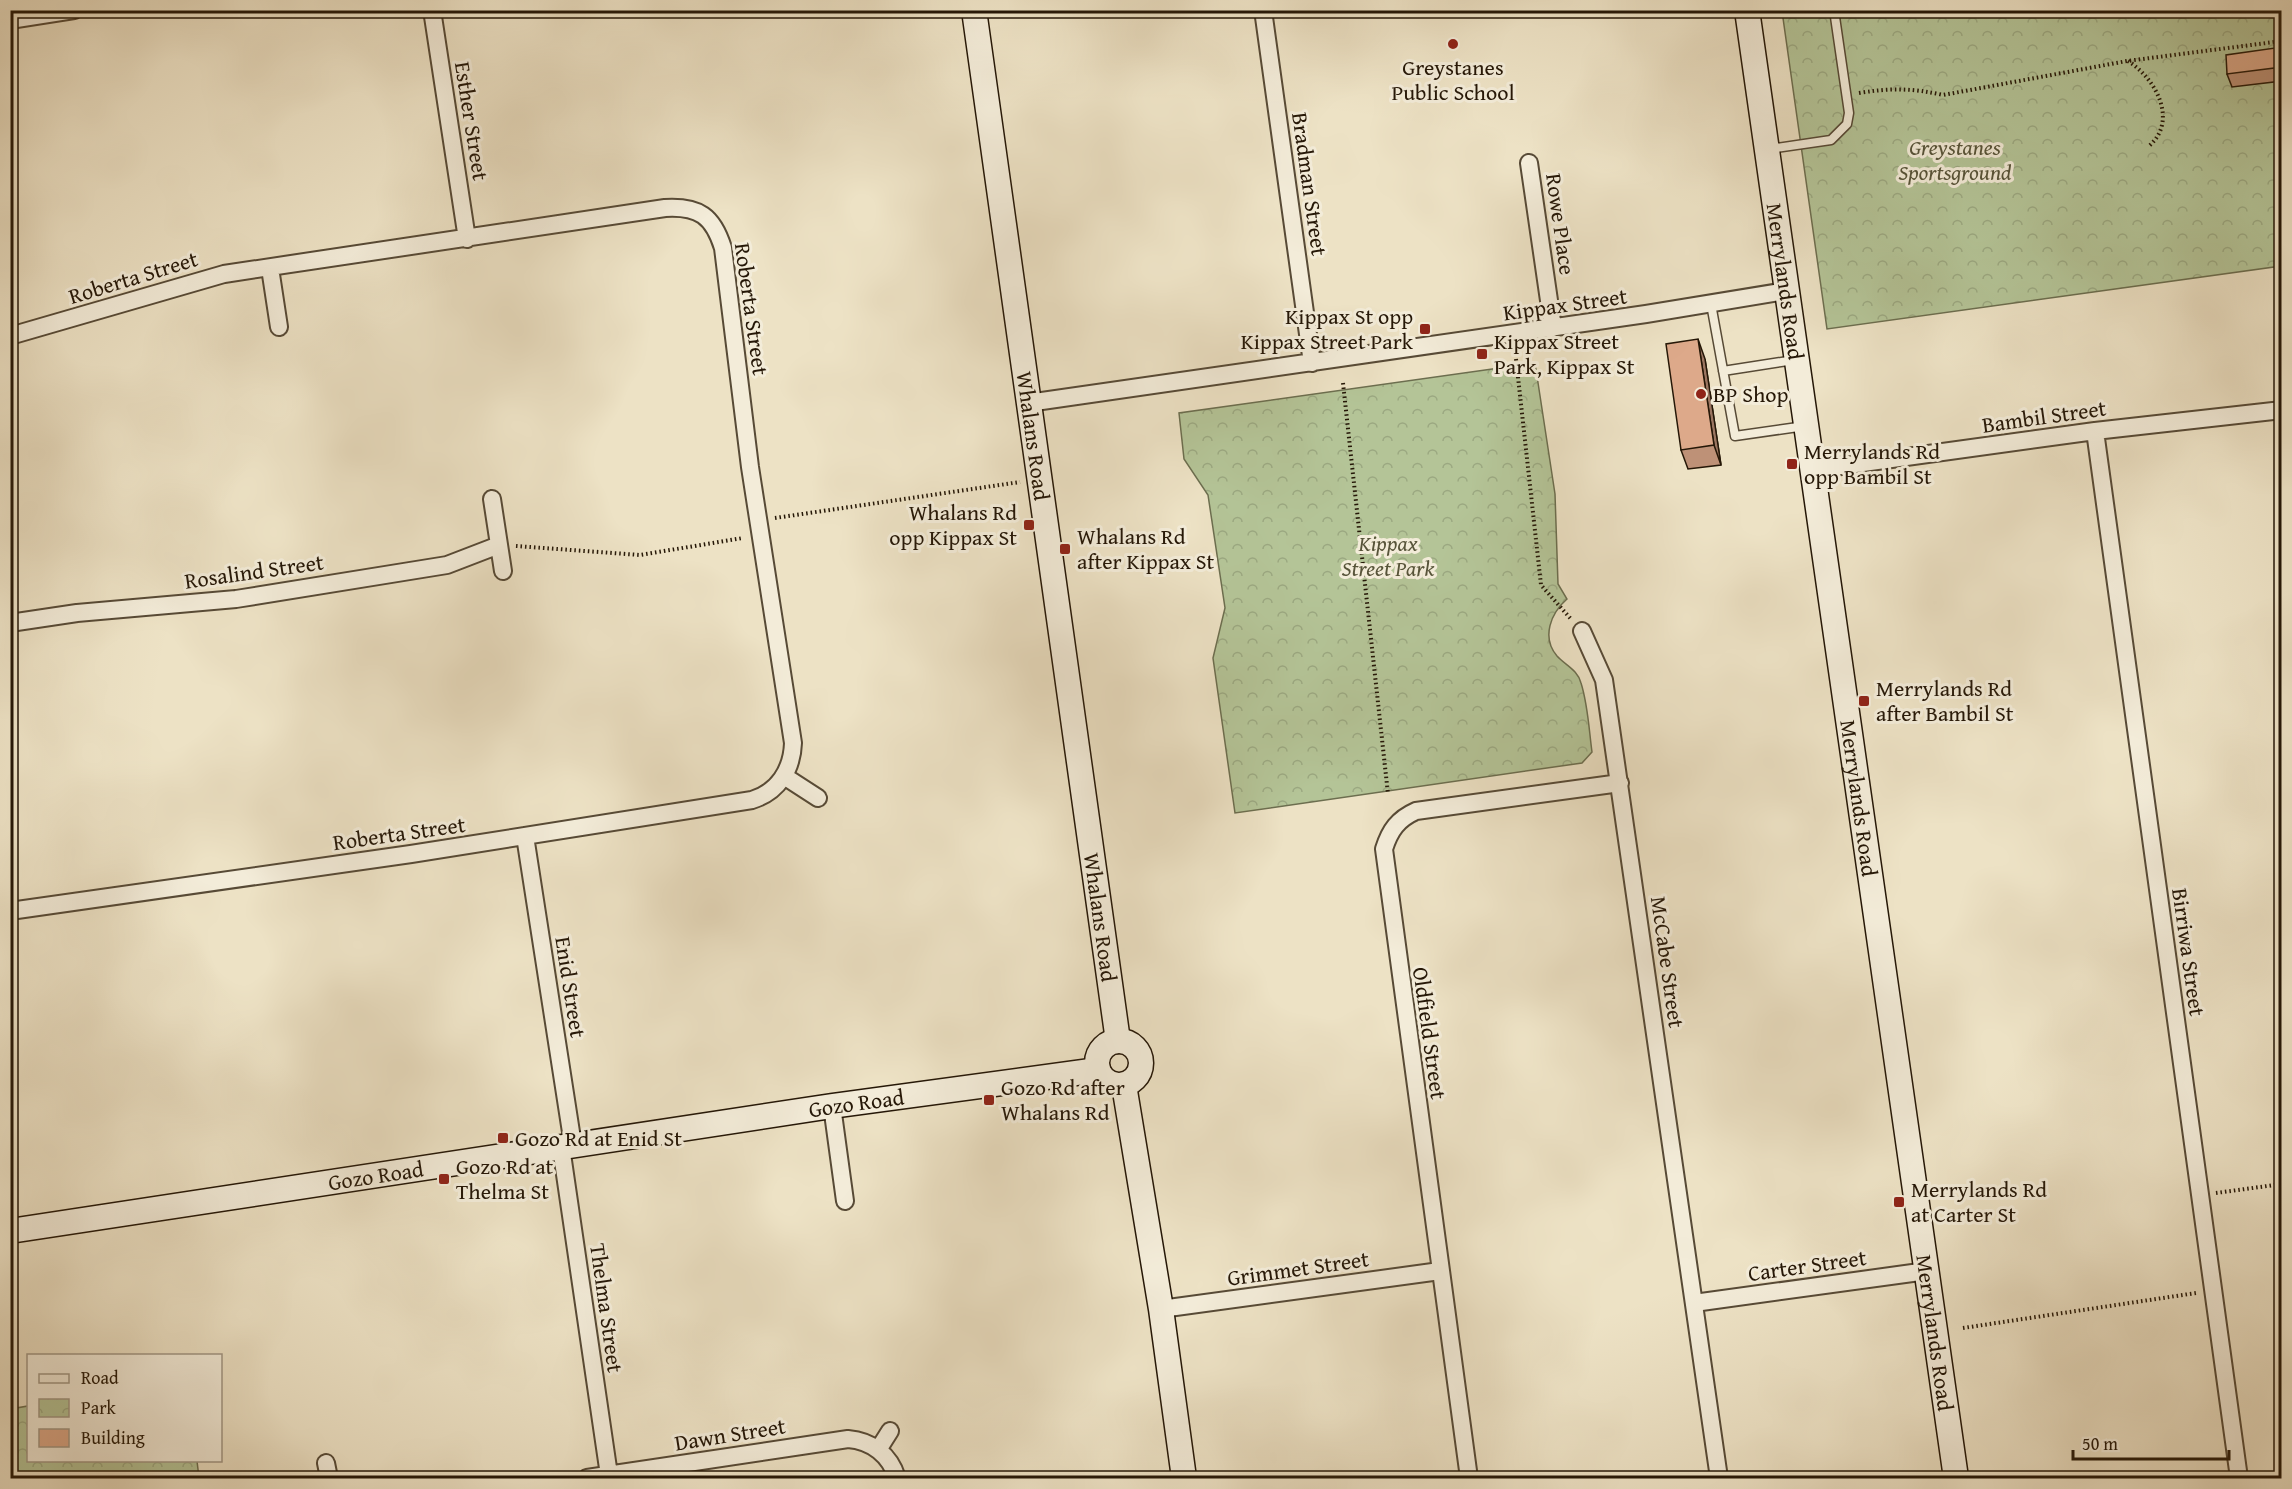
<svg xmlns="http://www.w3.org/2000/svg" width="2292" height="1489" font-family="'Gentium Book Plus',serif">
<style>
.park{fill:url(#park-crowns);stroke:#6c6e4f;stroke-width:1.5}
.lines{fill:none;stroke-linecap:round;stroke-linejoin:round}
.lane-casing{stroke:#574a36;stroke-width:11}
.street-casing{stroke:#574a36;stroke-width:20}
.secondary-casing{stroke:#251707;stroke-width:27}
.path{stroke:#251707;stroke-width:4;stroke-dasharray:1.5 3;stroke-linecap:butt}
.lane{stroke:#f3ecd9;stroke-width:8}
.street{stroke:#f3ecd9;stroke-width:16}
.secondary{stroke:#f3ecd9;stroke-width:24}
.wall{fill:#be9177;stroke:#251707;stroke-width:1.5}
.shaded-wall{fill:#9b7661;stroke:#251707;stroke-width:1.5}
.building{fill:#dda98a;stroke:#251707;stroke-width:1.5}
.poi-dot{fill:#8f2418;stroke:#f3ecd9;stroke-width:2}
.labels{text-anchor:middle;dominant-baseline:central;stroke-width:6;stroke-linejoin:round;paint-order:stroke}
.poi-label{font-size:22px;fill:#251707;stroke:#f3ecd9;text-anchor:start}
.street-label{font-size:22px;fill:#251707;stroke:#f3ecd9}
.park-label{font-size:22px;font-style:italic;fill:#575439;stroke:#f3ecd9}
</style>
<defs>
<pattern id="park-crowns" width="20" height="18" patternUnits="userSpaceOnUse" patternTransform="scale(1.5)"><rect width="20" height="18" fill="#b4c497"/><path d="M2 6a3 3 0 1 1 6 0M12 15a3 3 0 1 1 6 0" fill="none" stroke="#9ba881"/></pattern>
</defs>
<rect width="100%" height="100%" fill="#ede2c5"/>
<filter id="stains"><feTurbulence type="fractalNoise" baseFrequency=".00333" numOctaves="4"/><feColorMatrix values="0 0 0 0 .2 0 0 0 0 .09 0 0 0 0 .02 0 0 0 .5 -.17"/></filter>
<radialGradient id="worn" r=".72"><stop offset=".6" stop-color="#630" stop-opacity="0"/><stop offset="1" stop-color="#630" stop-opacity=".3"/></radialGradient>
<path class="park" d="M 1782,11 L 2281,11 L 2281,266 L 1827,329 Z
M 1535,363 L 1555,494 L 1558,584 L 1567,599 C 1551,613 1541,637 1557,656 C 1565,665 1578,670 1581,683 C 1588,705 1589,730 1592,752 L 1582,763 L 1235,813 L 1213,658 L 1225,608 L 1208,495 L 1184,459 L 1179,413 Z
M 28,1406 L 28,1460 L 197,1461 L 199,1478 L 11,1478 L 11,1409 Z"/>
<g class="lines">
<g class="lane-casing">
<path id="lane" d="M 1769,149 L 1831,140 L 1847,124 L 1849,113 L 1834,10
M 1711,304 L 1735,436 L 1805,426
M 1723,371 L 1794,360"/>
</g>
<g class="street-casing">
<path id="street" d="M 432,10 L 467,239
M 1263,10 L 1312,363
M 10,20 L 74,10
M 1529,163 L 1553,328
M 270,268 L 279,327
M 10,336 L 224,274 L 665,208 C 699,206 713,216 723,248 L 750,467 L 793,743 C 792,770 778,792 752,800 L 411,854 L 10,911
M 1028,403 L 1646,314 L 1786,291
M 2095,431 L 2239,1478
M 1812,470 L 2095,431 L 2282,410
M 492,499 L 503,571
M 10,623 L 77,613 L 236,599 L 447,565 L 499,545
M 1582,631 L 1604,680 L 1719,1478
M 784,776 L 818,798
M 525,836 L 573,1145
M 832,1106 L 845,1201
M 561,1147 L 609,1475
M 1694,1303 L 1927,1271
M 1161,1309 L 1440,1271
M 878,1450 L 890,1431
M 326,1463 L 329,1478
M 587,1478 L 848,1439 C 872,1441 890,1455 897,1478
M 1469,1478 L 1384,849 C 1390,830 1398,819 1416,811 L 1620,783"/>
</g>
<g class="secondary-casing">
<g id="secondary">
<path id="s1" d="M 974,10 L 1118,1041"/>
<path id="s2" d="M 1747,10 L 1956,1478"/>
<circle cx="1119" cy="1063" r="22"/>
<path d="M 1124,1085 L 1161,1309 L 1184,1478"/>
<path id="s3" d="M 10,1231 L 832,1106 L 1098,1070"/>
</g>
</g>
<path class="path" d="M 2128,61 C 2155,78 2179,120 2149,146
M 1859,93 C 1889,88 1913,88 1943,95 L 2127,61 L 2282,41
M 1516,359 L 1541,585 L 1571,619
M 1343,383 L 1388,794
M 775,518 L 1020,482
M 516,546 L 640,555 L 743,538
M 2216,1193 L 2282,1184
M 1963,1328 L 2196,1293"/>
<use href="#lane" class="lane"/>
<use href="#street" class="street"/>
<use href="#secondary" class="secondary"/>
</g>
<path class="wall" d="M 2282,47 L 2282,81 L 2232,87 L 2227,74 Z
M 1705,359 L 1721,465 L 1688,469 L 1681,450 Z"/>
<path class="shaded-wall" d="M 1698,339 L 1705,359 L 1721,465 L 1714,445 Z"/>
<path class="building" d="M 2282,47 L 2282,67 L 2227,74 L 2226,55 Z
M 1698,339 L 1714,445 L 1681,450 L 1666,344 Z"/>
<g class="poi-dot">
<circle cx="1453" cy="44" r="6"/>
<rect x="1419" y="323" width="12" height="12" rx="3"/>
<rect x="1476" y="348" width="12" height="12" rx="3"/>
<circle cx="1701" cy="394" r="6"/>
<rect x="1786" y="458" width="12" height="12" rx="3"/>
<rect x="1023" y="519" width="12" height="12" rx="3"/>
<rect x="1059" y="543" width="12" height="12" rx="3"/>
<rect x="1858" y="695" width="12" height="12" rx="3"/>
<rect x="983" y="1094" width="12" height="12" rx="3"/>
<rect x="497" y="1132" width="12" height="12" rx="3"/>
<rect x="438" y="1173" width="12" height="12" rx="3"/>
<rect x="1893" y="1196" width="12" height="12" rx="3"/>
</g>
<g class="labels">
<g class="poi-label">
<text x="1453" y="67" text-anchor="middle">Greystanes<tspan x="1453" dy="25">Public School</tspan></text>
<text x="1413" y="316" text-anchor="end">Kippax St opp<tspan x="1413" dy="25">Kippax Street Park</tspan></text>
<text x="1494" y="341">Kippax Street<tspan x="1494" dy="25">Park, Kippax St</tspan></text>
<text x="1713" y="394">BP Shop</text>
<text x="1804" y="451">Merrylands Rd<tspan x="1804" dy="25">opp Bambil St</tspan></text>
<text x="1017" y="512" text-anchor="end">Whalans Rd<tspan x="1017" dy="25">opp Kippax St</tspan></text>
<text x="1077" y="536">Whalans Rd<tspan x="1077" dy="25">after Kippax St</tspan></text>
<text x="1876" y="688">Merrylands Rd<tspan x="1876" dy="25">after Bambil St</tspan></text>
<text x="1001" y="1087">Gozo Rd after<tspan x="1001" dy="25">Whalans Rd</tspan></text>
<text x="515" y="1138">Gozo Rd at Enid St</text>
<text x="456" y="1166">Gozo Rd at<tspan x="456" dy="25">Thelma St</tspan></text>
<text x="1911" y="1189">Merrylands Rd<tspan x="1911" dy="25">at Carter St</tspan></text>
</g>
<g class="street-label">
<text transform="translate(472 121) rotate(81)">Esther Street</text>
<text transform="translate(1310 184) rotate(82)">Bradman Street</text>
<text transform="translate(1561 224) rotate(82)">Rowe Place</text>
<text transform="translate(133 277) rotate(-17)">Roberta Street</text>
<text stroke="none"><textPath href="#s2" startOffset="274">Merrylands Road</textPath></text>
<text transform="translate(1565 304) rotate(-8)">Kippax Street</text>
<text transform="translate(752 309) rotate(82)">Roberta Street</text>
<text transform="translate(2044 416) rotate(-8)">Bambil Street</text>
<text stroke="none"><textPath href="#s1" startOffset="430">Whalans Road</textPath></text>
<text transform="translate(254 571) rotate(-8)">Rosalind Street</text>
<text stroke="none"><textPath href="#s2" startOffset="796">Merrylands Road</textPath></text>
<text transform="translate(399 833) rotate(-8)">Roberta Street</text>
<text stroke="none"><textPath href="#s1" startOffset="916">Whalans Road</textPath></text>
<text transform="translate(2189 952) rotate(82)">Birriwa Street</text>
<text transform="translate(1668 962) rotate(82)">McCabe Street</text>
<text transform="translate(571 987) rotate(81)">Enid Street</text>
<text transform="translate(1430 1033) rotate(82)">Oldfield Street</text>
<text stroke="none"><textPath href="#s3" startOffset="856">Gozo Road</textPath></text>
<text stroke="none"><textPath href="#s3" startOffset="370">Gozo Road</textPath></text>
<text transform="translate(1807 1265) rotate(-8)">Carter Street</text>
<text transform="translate(1298 1268) rotate(-8)">Grimmet Street</text>
<text transform="translate(607 1308) rotate(82)">Thelma Street</text>
<text stroke="none"><textPath href="#s2" startOffset="1336">Merrylands Road</textPath></text>
<text transform="translate(730 1434) rotate(-9)">Dawn Street</text>
</g>
<g class="park-label">
<text x="1955" y="147">Greystanes<tspan x="1955" dy="25">Sportsground</tspan></text>
<text x="1388" y="543">Kippax<tspan x="1388" dy="25">Street Park</tspan></text>
</g>
</g>
<rect width="2292" height="1489" fill="none" stroke="#ede2c5" stroke-width="36"/>
<rect x="12" y="12" width="2268" height="1465" fill="none" stroke="#251707" stroke-width="3"/>
<rect x="18" y="18" width="2256" height="1453" fill="none" stroke="#251707" stroke-width="1.5"/>
<rect x="27" y="1354" width="195" height="108" fill="#f3ecd9" stroke="#a19785" stroke-width="1.5"/>
<rect x="39" y="1374" width="30" height="9" fill="#f3ecd9" stroke="#a19785" stroke-width="1.5"/>
<text x="81" y="1384" font-size="18" fill="#251707">Road</text>
<rect x="39" y="1399" width="30" height="18" fill="url(#park-crowns)" stroke="#a19785" stroke-width="1.5"/>
<text x="81" y="1414" font-size="18" fill="#251707">Park</text>
<rect x="39" y="1429" width="30" height="18" fill="#dda98a" stroke="#a19785" stroke-width="1.5"/>
<text x="81" y="1444" font-size="18" fill="#251707">Building</text>
<path d="M2073 1450v9h156v-9" fill="none" stroke="#251707" stroke-width="3"/>
<text x="2082" y="1450" font-size="18" fill="#251707" stroke="#f3ecd9" stroke-width="4.5" paint-order="stroke">50 m</text>
<rect width="100%" height="100%" filter="url(#stains)"/>
<rect width="100%" height="100%" fill="url(#worn)"/>
</svg>
